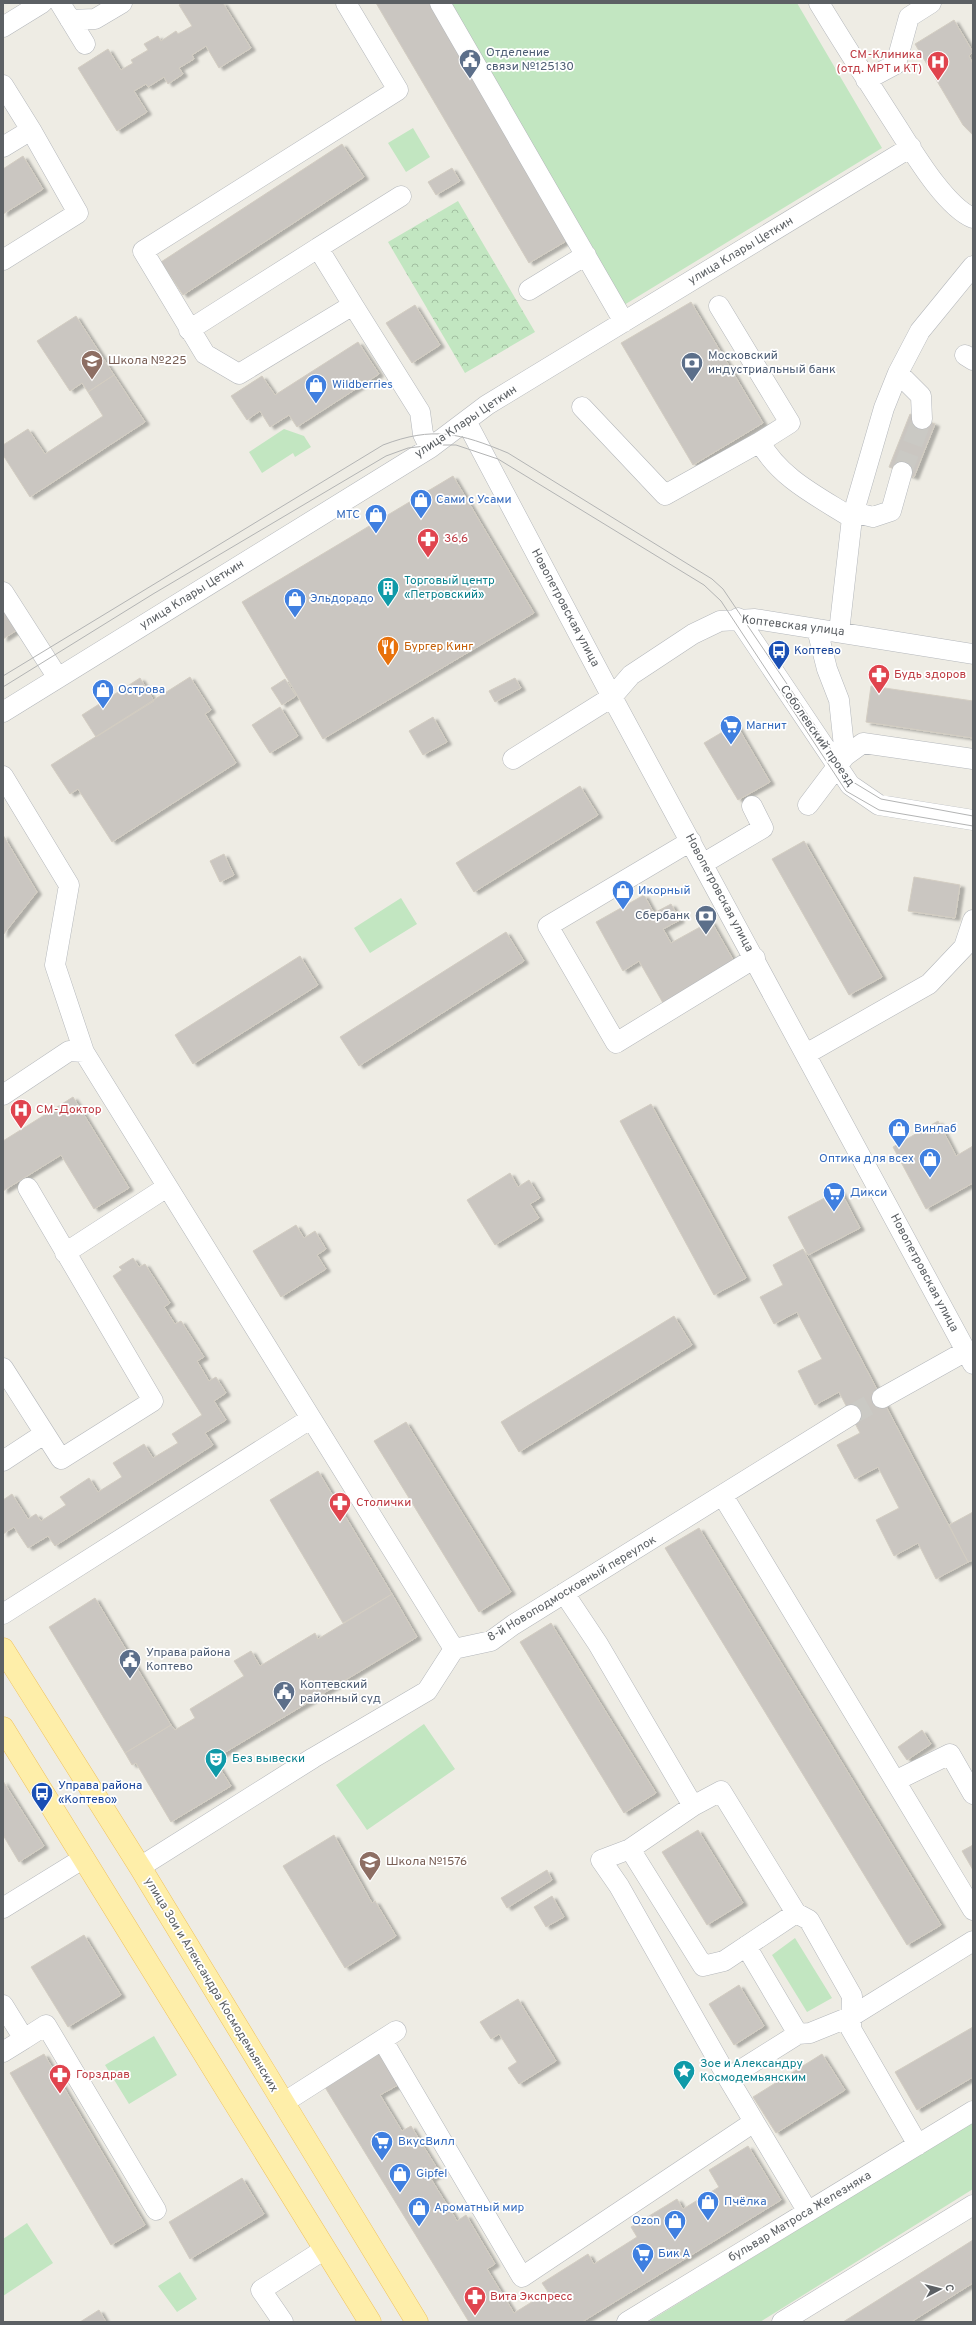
<svg xmlns="http://www.w3.org/2000/svg" width="976" height="2325" font-family="Overpass,sans-serif">
<style>
.forest{fill:url(#forest-crowns)}
.park{fill:#c2e6c1}
.building{fill:#cac6c1;stroke:#d3cdc2;filter:url(#shadow)}
.lines{fill:none;stroke-linecap:round;stroke-linejoin:round}
.minor-tunnel{stroke:#cac9c4;stroke-width:20;stroke-dasharray:20 10;stroke-linecap:butt}
.minor-casing{stroke:#b4b7bb;stroke-width:21}
.major-casing{stroke:#f0c25b;stroke-width:23}
.minor{stroke:#fff;stroke-width:20}
.major{stroke:#feeea9;stroke-width:22}
.tram{stroke:#b3b4b4;stroke-width:1}
.labels{text-anchor:middle;dominant-baseline:central;stroke-width:3.5;stroke-linejoin:round;paint-order:stroke}
.service-label{font-size:12px;fill:#4e5e75;stroke:#fff;text-anchor:start}
.health-label{font-size:12px;fill:#be3a42;stroke:#fff;text-anchor:start}
.street-label{font-size:12px;fill:#5c6064;stroke:#fff}
.education-label{font-size:12px;fill:#785e54;stroke:#fff;text-anchor:start}
.shop-label{font-size:12px;fill:#366cbe;stroke:#fff;text-anchor:start}
.culture-label{font-size:12px;fill:#0d838f;stroke:#fff;text-anchor:start}
.food-label{font-size:12px;fill:#c56008;stroke:#fff;text-anchor:start}
.transit-label{font-size:12px;fill:#164399;stroke:#fff;text-anchor:start}
</style>
<defs>
<pattern id="forest-crowns" width="20" height="18" patternUnits="userSpaceOnUse"><rect width="20" height="18" fill="#c2e6c1"/><path d="M2 6a3 3 0 1 1 6 0M12 15a3 3 0 1 1 6 0" fill="none" stroke="#a1bea0"/></pattern>
<filter id="shadow"><feDropShadow dx="4.5" dy="2.5" stdDeviation="1" flood-color="#0004"/></filter>
</defs>
<rect width="100%" height="100%" fill="#eeece4"/>
<path class="forest" d="M 458,201 L 535,332 L 465,373 L 388,242 Z"/>
<path class="park" d="M 447,3 L 797,3 L 882,148 L 624,305 Z
M 413,128 L 430,157 L 406,172 L 388,143 Z
M 284,429 L 304,436 L 311,447 L 295,457 L 293,453 L 262,473 L 249,452 Z
M 401,898 L 417,924 L 370,953 L 354,928 Z
M 424,1724 L 455,1769 L 367,1830 L 336,1785 Z
M 795,1938 L 832,1998 L 807,2012 L 772,1955 Z
M 154,2036 L 177,2075 L 129,2104 L 105,2065 Z
M 973,2122 L 973,2189 L 760,2322 L 648,2322 Z
M 27,2223 L 53,2263 L 3,2296 L 3,2239 Z
M 180,2272 L 197,2299 L 177,2312 L 158,2286 Z"/>
<path class="building" d="M 183,3 L 223,3 L 251,48 L 219,68 L 206,46 L 192,55 L 194,59 L 179,68 L 183,74 L 168,84 L 164,77 L 148,87 L 146,84 L 134,91 L 147,112 L 117,131 L 78,68 L 108,49 L 121,70 L 133,63 L 131,60 L 148,50 L 144,44 L 158,36 L 161,41 L 176,31 L 178,34 L 192,26 L 179,5 Z
M 376,3 L 429,3 L 568,240 L 529,263 Z
M 954,20 L 973,52 L 969,56 L 973,64 L 973,135 L 963,125 L 915,44 Z
M 342,144 L 364,177 L 183,295 L 161,262 Z
M 23,156 L 43,189 L 3,214 L 3,169 Z
M 452,168 L 460,181 L 436,195 L 428,182 Z
M 691,302 L 763,423 L 693,465 L 621,343 Z
M 415,305 L 440,345 L 412,363 L 386,323 Z
M 76,316 L 114,375 L 88,392 L 82,383 L 70,391 L 37,341 Z
M 358,342 L 379,374 L 297,427 L 289,415 L 270,427 L 260,411 L 247,420 L 231,396 L 262,376 L 275,395 Z
M 114,375 L 145,422 L 30,497 L 3,455 L 3,445 L 28,429 L 45,454 L 103,416 L 88,392 Z
M 910,414 L 935,424 L 914,477 L 889,467 Z
M 453,476 L 534,613 L 323,739 L 242,602 Z
M 3,608 L 17,630 L 3,639 Z
M 190,677 L 211,710 L 205,714 L 236,763 L 112,842 L 78,789 L 70,794 L 51,765 Z
M 140,678 L 154,701 L 96,737 L 82,715 Z
M 515,678 L 521,688 L 495,702 L 489,691 Z
M 285,679 L 296,696 L 282,705 L 271,688 Z
M 871,686 L 973,701 L 973,738 L 866,722 Z
M 280,707 L 298,736 L 270,753 L 252,725 Z
M 433,717 L 447,742 L 423,755 L 409,731 Z
M 736,724 L 770,782 L 738,800 L 704,743 Z
M 580,786 L 598,815 L 474,892 L 456,863 Z
M 3,835 L 37,892 L 3,935 Z
M 804,841 L 882,977 L 849,995 L 772,859 Z
M 224,854 L 234,875 L 220,882 L 210,861 Z
M 914,877 L 960,885 L 955,918 L 908,911 Z
M 644,895 L 654,913 L 671,904 L 680,920 L 663,929 L 671,943 L 711,921 L 735,963 L 663,1003 L 639,961 L 623,971 L 596,922 Z
M 506,932 L 524,961 L 359,1066 L 340,1037 Z
M 300,956 L 318,985 L 193,1064 L 175,1035 Z
M 73,1097 L 129,1188 L 94,1209 L 61,1155 L 3,1191 L 3,1141 Z
M 651,1104 L 746,1278 L 714,1295 L 620,1121 Z
M 938,1121 L 956,1156 L 973,1146 L 973,1183 L 926,1209 L 893,1147 Z
M 510,1173 L 518,1187 L 529,1180 L 540,1198 L 530,1204 L 539,1218 L 495,1245 L 467,1200 Z
M 840,1190 L 860,1228 L 808,1255 L 788,1217 Z
M 296,1225 L 304,1238 L 315,1231 L 326,1249 L 317,1255 L 326,1269 L 281,1297 L 253,1251 Z
M 803,1249 L 968,1562 L 936,1579 L 918,1543 L 894,1556 L 876,1520 L 899,1508 L 878,1467 L 855,1479 L 837,1445 L 860,1433 L 839,1392 L 815,1405 L 798,1371 L 822,1359 L 797,1312 L 774,1324 L 760,1297 L 783,1285 L 773,1265 Z
M 133,1258 L 139,1267 L 145,1264 L 170,1303 L 164,1307 L 175,1324 L 181,1321 L 204,1357 L 197,1361 L 209,1381 L 216,1377 L 226,1393 L 214,1401 L 226,1420 L 205,1433 L 213,1445 L 55,1546 L 48,1536 L 28,1548 L 14,1527 L 3,1534 L 3,1500 L 12,1494 L 28,1519 L 36,1514 L 41,1521 L 66,1505 L 60,1497 L 89,1478 L 98,1492 L 122,1477 L 113,1463 L 144,1444 L 153,1458 L 178,1443 L 172,1434 L 202,1415 L 113,1276 L 122,1270 L 119,1267 Z
M 674,1316 L 692,1345 L 519,1452 L 501,1422 Z
M 406,1422 L 511,1592 L 479,1612 L 374,1441 Z
M 318,1471 L 392,1594 L 343,1623 L 270,1500 Z
M 973,1512 L 973,1560 L 968,1562 L 949,1525 Z
M 699,1528 L 941,1925 L 907,1945 L 665,1548 Z
M 392,1594 L 417,1637 L 214,1759 L 231,1786 L 171,1822 L 136,1763 L 132,1765 L 125,1753 L 171,1725 L 175,1730 L 195,1718 L 190,1709 L 244,1676 L 234,1661 L 251,1651 L 260,1666 L 315,1633 L 318,1639 Z
M 95,1598 L 171,1725 L 125,1753 L 49,1627 Z
M 551,1623 L 656,1793 L 624,1813 L 520,1642 Z
M 922,1730 L 931,1744 L 907,1760 L 898,1747 Z
M 3,1781 L 44,1846 L 19,1862 L 3,1835 Z
M 698,1830 L 743,1903 L 707,1925 L 662,1852 Z
M 334,1835 L 372,1903 L 375,1901 L 396,1936 L 345,1968 L 283,1866 Z
M 973,1845 L 973,1870 L 962,1851 Z
M 547,1870 L 552,1880 L 507,1908 L 501,1898 Z
M 552,1896 L 564,1917 L 546,1927 L 534,1907 Z
M 84,1935 L 121,1995 L 68,2027 L 31,1967 Z
M 739,1985 L 764,2026 L 734,2045 L 709,2004 Z
M 518,1999 L 556,2061 L 519,2084 L 508,2068 L 517,2062 L 499,2034 L 491,2039 L 480,2022 Z
M 973,2027 L 973,2077 L 917,2110 L 895,2072 Z
M 377,2051 L 398,2085 L 380,2095 L 402,2131 L 411,2126 L 440,2173 L 431,2179 L 457,2221 L 466,2215 L 495,2264 L 487,2269 L 514,2313 L 548,2292 L 542,2283 L 588,2254 L 594,2264 L 637,2237 L 631,2227 L 677,2199 L 683,2209 L 719,2187 L 709,2170 L 748,2146 L 781,2200 L 582,2322 L 469,2322 L 323,2084 Z
M 44,2054 L 145,2225 L 111,2245 L 10,2073 Z
M 822,2054 L 845,2090 L 776,2133 L 753,2097 Z
M 242,2178 L 264,2214 L 190,2259 L 169,2222 Z
M 973,2240 L 973,2283 L 911,2322 L 843,2322 Z
M 99,2310 L 106,2322 L 80,2322 Z"/>
<g class="lines">
<path class="minor-tunnel" d="M 902,472 L 922,419
M 851,1415 L 882,1398"/>
<g class="minor-casing">
<path id="minor" d="M 60,3 L 85,44
M 346,3 L 398,90 L 143,251 L 205,354 L 239,374 L 353,305 L 420,412 L 423,434 L 430,448
M 440,3 L 624,322
M 819,3 C 845,46 872,88 899,130 C 915,155 946,207 973,218
M 70,20 L 95,19 L 122,3
M 3,27 L 42,3
M 866,80 L 896,64 L 909,17 L 931,3
M 3,85 L 31,130 L 3,147
M 318,248 L 401,196
M 3,260 L 78,213 L 31,130
M 529,290 L 586,255
M 719,306 L 790,423 L 760,442 C 779,478 819,497 852,518
M 189,330 L 318,248 L 353,305
M 965,355 L 973,360
M 898,373 L 921,396 L 922,419
M 582,407 L 665,495 L 760,442
M 466,421 L 612,697 L 973,1364
M 853,512 L 873,517 L 891,511 L 902,472
M 3,592 L 58,678
M 738,618 L 850,785 L 879,805 L 973,820
M 817,629 L 827,669 L 839,700 L 845,756
M 839,632 L 852,518 L 884,408 L 898,373 L 920,331 L 973,266
M 3,712 L 430,448 L 487,405 L 911,147
M 513,759 L 612,697 L 631,675 L 693,634 L 720,621 L 755,619 L 973,654
M 3,776 L 69,885 L 55,965 L 84,1052 L 454,1649
M 808,805 L 845,756 L 863,743 L 973,759
M 691,841 L 548,926 L 616,1043 L 755,958
M 704,863 L 763,828 L 752,806
M 806,1054 L 929,984 L 964,947 L 973,920
M 3,1095 L 69,1051 L 84,1052
M 65,1253 L 167,1187
M 3,1368 L 61,1459 L 153,1401 L 28,1188
M 882,1398 L 966,1351
M 3,1461 L 44,1434
M 723,1496 L 973,1910
M 564,1593 L 598,1644 L 693,1806 L 721,1791 L 796,1913 L 809,1920 L 852,1996 L 851,2029 L 918,2145
M 3,1614 L 310,1419
M 895,1781 L 950,1754 L 973,1794
M 693,1806 L 630,1849 L 703,1966 L 724,1961 L 796,1913
M 630,1849 L 601,1860 L 619,1886 L 728,2078
M 140,1867 L 313,1758 L 427,1691 L 454,1649 L 491,1641 L 513,1625 L 851,1415
M 3,1908 L 84,1858
M 746,1946 L 798,2034 L 810,2033 L 852,2016 L 973,1941
M 3,2005 L 24,2039 L 46,2025 L 156,2210
M 798,2034 L 728,2078 L 808,2212
M 383,2041 L 522,2277 L 754,2122
M 3,2052 L 24,2039
M 283,2103 L 396,2031
M 283,2322 L 261,2290 L 325,2249
M 627,2322 L 973,2111
M 782,2322 L 973,2205"/>
</g>
<g class="major-casing">
<path id="major" d="M 3,1649 L 140,1867 L 417,2322
M 3,1728 L 370,2322"/>
</g>
<use href="#minor" class="minor"/>
<use href="#major" class="major"/>
<path class="tram" d="M 3,676 L 383,445 C 433,426 460,433 508,453 L 712,579 L 723,589 L 853,782 L 881,799 L 973,816
M 3,687 L 153,594 L 386,456 L 408,448 L 434,445 L 456,445 L 498,459 L 704,585 L 721,601 L 846,791 L 879,810 L 973,826"/>
</g>
<defs>
<g id="civic-pin" transform="scale(1.15)"><path d="M0 17L-7.5 6A9.5 9.5 0 1 1 7.5 6Z" fill="#5c6f8a" stroke="#fff"/><path d="M-.6-6.5H3V-4.5H.6V-3L4-1V1h2V6H-6V1h2V-1L-.6-3ZM-1.2 2.5V6h2.4V2.5Z" fill="#fff"/></g>
<g id="hospital-pin" transform="scale(1.15)"><path d="M0 17L-7.5 6A9.5 9.5 0 1 1 7.5 6Z" fill="#e0444e" stroke="#fff"/><path d="M-5-5h3v3.5h4V-5h3V5h-3V1.5h-4V5h-3Z" fill="#fff"/></g>
<g id="school-pin" transform="scale(1.15)"><path d="M0 17L-7.5 6A9.5 9.5 0 1 1 7.5 6Z" fill="#8d6e63" stroke="#fff"/><path d="M0-5L7-2L0 1L-7-2ZM-4 1L0 2.5L4 1V4Q0 6-4 4Z" fill="#fff"/></g>
<g id="bank-pin" transform="scale(1.15)"><path d="M0 17L-7.5 6A9.5 9.5 0 1 1 7.5 6Z" fill="#5c6f8a" stroke="#fff"/><path d="M-6-4H6V4H-6ZM0-2.3a2.3 2.3 0 1 0 0 4.6a2.3 2.3 0 1 0 0-4.6Z" fill="#fff"/></g>
<g id="shop-pin" transform="scale(1.15)"><path d="M0 17L-7.5 6A9.5 9.5 0 1 1 7.5 6Z" fill="#3f7fe0" stroke="#fff"/><path d="M-5-2.5h2.3a2.7 3.5 0 0 1 5.4 0H5L5.5 6h-11ZM-1.5-2.5h3a1.5 2.3 0 0 0-3 0Z" fill="#fff"/></g>
<g id="pharmacy-pin" transform="scale(1.15)"><path d="M0 17L-7.5 6A9.5 9.5 0 1 1 7.5 6Z" fill="#e0444e" stroke="#fff"/><path d="M-2-6h4v4h4v4h-4v4h-4v-4h-4v-4h4Z" fill="#fff"/></g>
<g id="building-pin" transform="scale(1.15)"><path d="M0 17L-7.5 6A9.5 9.5 0 1 1 7.5 6Z" fill="#0f9aa8" stroke="#fff"/><path d="M-4-6H4V6H1V3H-1V6H-4ZM-2.5-4.3h1.7v1.8h-1.7ZM.8-4.3h1.7v1.8H.8ZM-2.5-1h1.7V.8h-1.7ZM.8-1h1.7V.8H.8Z" fill="#fff"/></g>
<g id="restaurant-pin" transform="scale(1.15)"><path d="M0 17L-7.5 6A9.5 9.5 0 1 1 7.5 6Z" fill="#e8710a" stroke="#fff"/><path d="M-5-6h1v4h1v-4h1v4h1v-4h1v5L-1.5 .5V6h-2V.5L-5-1ZM5-6V6H3V1.5H1.5Q1.5-4 5-6Z" fill="#fff"/></g>
<g id="bus-pin" transform="scale(1.15)"><path d="M0 17L-7.5 6A9.5 9.5 0 1 1 7.5 6Z" fill="#1a4fb4" stroke="#fff"/><path d="M-5-6H5V4H4V6H2V4H-2V6H-4V4H-5ZM-3.5-4V0h7V-4ZM-3.5 1.2v1.5H-2V1.2ZM2 1.2v1.5H3.5V1.2Z" fill="#fff"/></g>
<g id="supermarket-pin" transform="scale(1.15)"><path d="M0 17L-7.5 6A9.5 9.5 0 1 1 7.5 6Z" fill="#3f7fe0" stroke="#fff"/><path d="M-6-5.5h2.5l.6 2H6L4.5 2H-2.5L-4.4-4H-6ZM-1.5 3.2a1.3 1.3 0 1 0 .1 0ZM3 3.2a1.3 1.3 0 1 0 .1 0Z" fill="#fff"/></g>
<g id="theatre-pin" transform="scale(1.15)"><path d="M0 17L-7.5 6A9.5 9.5 0 1 1 7.5 6Z" fill="#0f9aa8" stroke="#fff"/><path d="M-5-5.5Q0-4 5-5.5V0Q5 5 0 6Q-5 5-5 0ZM-3.3-2.5H-1v1.5H-3.3ZM1-2.5H3.3v1.5H1ZM-2.8 1Q0 5.5 2.8 1Z" fill="#fff"/></g>
<g id="sight-pin" transform="scale(1.15)"><path d="M0 17L-7.5 6A9.5 9.5 0 1 1 7.5 6Z" fill="#0f9aa8" stroke="#fff"/><path d="M0-6L1.8-2.2L6-1.7L2.9 1.2L3.7 5.4L0 3.3L-3.7 5.4L-2.9 1.2L-6-1.7L-1.8-2.2Z" fill="#fff"/></g>
</defs>
<g fill-rule="evenodd">
<use href="#civic-pin" x="470" y="60"/>
<use href="#hospital-pin" x="938" y="62"/>
<use href="#school-pin" x="92" y="361"/>
<use href="#bank-pin" x="692" y="363"/>
<use href="#shop-pin" x="316" y="385"/>
<use href="#shop-pin" x="421" y="500"/>
<use href="#shop-pin" x="376" y="515"/>
<use href="#pharmacy-pin" x="428" y="539"/>
<use href="#building-pin" x="388" y="588"/>
<use href="#shop-pin" x="295" y="599"/>
<use href="#restaurant-pin" x="388" y="647"/>
<use href="#bus-pin" x="779" y="651"/>
<use href="#pharmacy-pin" x="879" y="675"/>
<use href="#shop-pin" x="103" y="690"/>
<use href="#supermarket-pin" x="731" y="726"/>
<use href="#shop-pin" x="623" y="891"/>
<use href="#bank-pin" x="706" y="916"/>
<use href="#hospital-pin" x="21" y="1110"/>
<use href="#shop-pin" x="899" y="1129"/>
<use href="#shop-pin" x="930" y="1159"/>
<use href="#supermarket-pin" x="834" y="1193"/>
<use href="#pharmacy-pin" x="340" y="1503"/>
<use href="#civic-pin" x="130" y="1660"/>
<use href="#civic-pin" x="284" y="1692"/>
<use href="#theatre-pin" x="216" y="1759"/>
<use href="#bus-pin" x="42" y="1793"/>
<use href="#school-pin" x="370" y="1862"/>
<use href="#sight-pin" x="684" y="2071"/>
<use href="#pharmacy-pin" x="60" y="2075"/>
<use href="#supermarket-pin" x="382" y="2142"/>
<use href="#shop-pin" x="400" y="2174"/>
<use href="#shop-pin" x="708" y="2202"/>
<use href="#shop-pin" x="419" y="2208"/>
<use href="#shop-pin" x="675" y="2221"/>
<use href="#supermarket-pin" x="643" y="2254"/>
<use href="#pharmacy-pin" x="475" y="2297"/>
</g>
<g class="labels">
<g class="service-label">
<text x="486" y="53">Отделение<tspan x="486" dy="14">связи №125130</tspan></text>
<text x="708" y="356">Московский<tspan x="708" dy="14">индустриальный банк</tspan></text>
<text x="690" y="916" text-anchor="end">Сбербанк</text>
<text x="146" y="1653">Управа района<tspan x="146" dy="14">Коптево</tspan></text>
<text x="300" y="1685">Коптевский<tspan x="300" dy="14">районный суд</tspan></text>
</g>
<g class="health-label">
<text x="922" y="55" text-anchor="end">СМ-Клиника<tspan x="922" dy="14">(отд. МРТ и КТ)</tspan></text>
<text x="444" y="539">36,6</text>
<text x="894" y="675">Будь здоров</text>
<text x="36" y="1110">СМ-Доктор</text>
<text x="356" y="1503">Столички</text>
<text x="76" y="2075">Горздрав</text>
<text x="490" y="2297">Вита Экспресс</text>
</g>
<g class="street-label">
<text transform="translate(741 251) rotate(-31)">улица Клары Цеткин</text>
<text transform="translate(466 422) rotate(-34)">улица Клары Цеткин</text>
<text transform="translate(192 595) rotate(-32)">улица Клары Цеткин</text>
<text transform="translate(565 608) rotate(62)">Новопетровская улица</text>
<text transform="translate(793 626) rotate(7)">Коптевская улица</text>
<text transform="translate(817 736) rotate(55)">Соболевский проезд</text>
<text transform="translate(719 893) rotate(62)">Новопетровская улица</text>
<text transform="translate(924 1273) rotate(62)">Новопетровская улица</text>
<text transform="translate(572 1589) rotate(-31)">8-й Новоподмосковный переулок</text>
<text transform="translate(211 1985) rotate(59)">улица Зои и Александра Космодемьянских</text>
<text transform="translate(800 2217) rotate(-31)">бульвар Матроса Железняка</text>
</g>
<g class="education-label">
<text x="108" y="361">Школа №225</text>
<text x="386" y="1862">Школа №1576</text>
</g>
<g class="shop-label">
<text x="332" y="385">Wildberries</text>
<text x="436" y="500">Сами с Усами</text>
<text x="360" y="515" text-anchor="end">МТС</text>
<text x="310" y="599">Эльдорадо</text>
<text x="118" y="690">Острова</text>
<text x="746" y="726">Магнит</text>
<text x="638" y="891">Икорный</text>
<text x="914" y="1129">Винлаб</text>
<text x="914" y="1159" text-anchor="end">Оптика для всех</text>
<text x="850" y="1193">Дикси</text>
<text x="398" y="2142">ВкусВилл</text>
<text x="416" y="2174">Gipfel</text>
<text x="724" y="2202">Пчёлка</text>
<text x="434" y="2208">Ароматный мир</text>
<text x="660" y="2221" text-anchor="end">Ozon</text>
<text x="658" y="2254">Бик А</text>
</g>
<g class="culture-label">
<text x="404" y="581">Торговый центр<tspan x="404" dy="14">«Петровский»</tspan></text>
<text x="232" y="1759">Без вывески</text>
<text x="700" y="2064">Зое и Александру<tspan x="700" dy="14">Космодемьянским</tspan></text>
</g>
<g class="food-label">
<text x="404" y="647">Бургер Кинг</text>
</g>
<g class="transit-label">
<text x="794" y="651">Коптево</text>
<text x="58" y="1786">Управа района<tspan x="58" dy="14">«Коптево»</tspan></text>
</g>
</g>
<rect width="976" height="2325" fill="none" stroke="#5c6064" stroke-width="8"/>
<g transform="translate(940 2289) rotate(83)" stroke="#ffffff" stroke-width="3" paint-order="stroke">
<path d="M0-3L7 15L0 10L-7 15Z" fill="#5c6064"/>
<text y="-6" font-size="11" font-weight="bold" text-anchor="middle" fill="#5c6064">С</text>
</g>
</svg>
